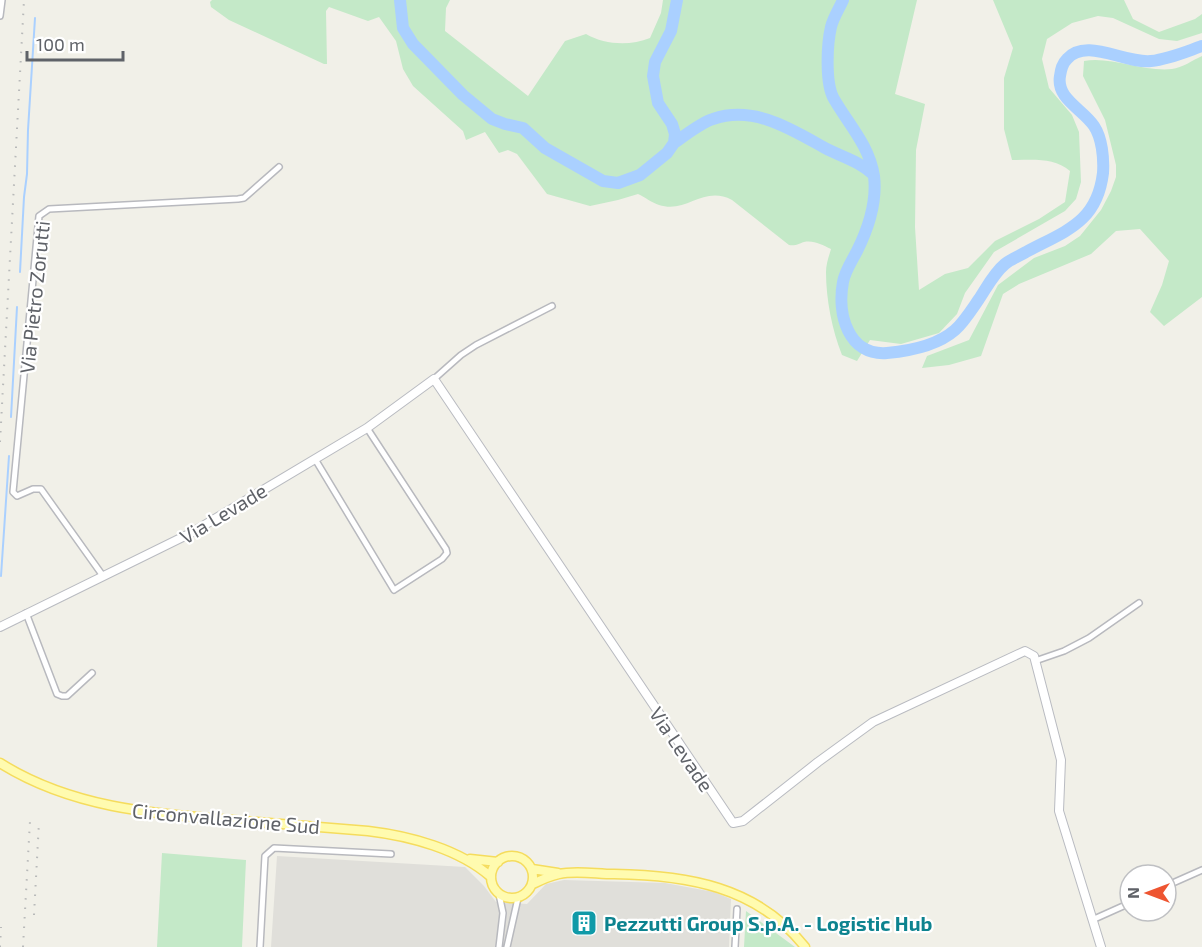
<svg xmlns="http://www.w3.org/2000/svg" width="1202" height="947" font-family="'Exo 2',sans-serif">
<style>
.industrial{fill:#e0dfda}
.green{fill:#c4e9c8}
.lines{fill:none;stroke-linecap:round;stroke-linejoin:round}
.stream{stroke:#aad0ff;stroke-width:2}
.river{stroke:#aad0ff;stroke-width:12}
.street-casing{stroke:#b8b9be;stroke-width:8}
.secondary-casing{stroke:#b9bbc1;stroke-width:10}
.primary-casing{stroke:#f5dc5d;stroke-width:11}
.street{stroke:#fff;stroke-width:5}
.secondary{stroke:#fff;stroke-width:8}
.primary{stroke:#fffbaf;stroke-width:8}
.rail{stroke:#b8b9b9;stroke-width:2;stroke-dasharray:1.5 8;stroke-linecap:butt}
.labels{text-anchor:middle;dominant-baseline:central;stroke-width:4.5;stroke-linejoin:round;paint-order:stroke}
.street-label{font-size:20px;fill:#5f6268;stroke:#fff}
.culture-label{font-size:20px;font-weight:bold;fill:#0d838f;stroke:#fff;text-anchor:start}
</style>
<rect width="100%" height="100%" fill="#f1f0e8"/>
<path class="industrial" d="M 277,856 L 465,867 L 484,886 L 496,902 L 527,904 L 546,884 L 564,880 L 665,883 L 714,892 L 731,899 L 729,947 L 271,947 Z"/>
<path class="green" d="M 212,0 L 450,0 L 446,8 L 445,31 L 528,96 L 565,41 L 586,34 C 605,45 630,46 650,38 L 661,13 L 663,0 L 917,0 L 895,94 L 925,104 L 916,150 L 915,227 L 919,290 L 945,274 L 968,268 L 995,241 L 1039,219 L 1065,202 L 1070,171 C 1054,157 1033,160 1012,160 L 1004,129 L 1004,78 L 1013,48 L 993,0 L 1124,0 L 1133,19 L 1159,32 L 1195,19 L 1202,14 L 1202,33 L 1177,41 L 1159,39 L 1113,18 L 1098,16 L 1072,23 L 1047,39 L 1042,59 L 1049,88 L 1072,115 L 1079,132 L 1081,182 L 1076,199 L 1065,211 L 994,252 L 965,293 L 957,314 L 939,333 L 901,344 L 870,340 L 857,361 L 842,355 C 832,330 826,299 826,272 C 826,264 829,256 831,249 C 822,245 814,240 804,242 C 798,244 796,246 789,245 L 732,200 C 703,185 687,214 659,205 C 652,203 645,197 638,194 L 618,200 L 590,206 L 547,194 L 517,154 L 508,150 L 499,153 L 485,132 L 466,140 L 463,131 L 413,86 L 403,69 L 396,41 L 379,17 L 368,21 L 329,7 L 326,11 L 327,64 L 324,64 L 229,20 L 211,7 L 210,2 Z
M 1202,56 L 1202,297 L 1164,326 L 1150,312 L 1162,285 L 1169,261 L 1140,229 L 1116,231 L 1091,254 L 1019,284 L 1003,294 L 981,356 L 949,365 L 922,368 L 927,356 L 969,340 L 998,285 L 1034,258 L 1065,246 L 1080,236 L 1101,210 L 1111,191 L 1116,177 L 1116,165 L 1105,120 L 1083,76 L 1084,61 C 1111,56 1143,72 1172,69 C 1182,68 1193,60 1202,56 Z
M 162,853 L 246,860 L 242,947 L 157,947 Z
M 746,911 L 795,947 L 744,947 Z"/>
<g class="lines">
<path class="stream" d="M 20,272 L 24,197 L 27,174 L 28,130 L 35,18
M 11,417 L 17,307
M 1,576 L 9,456"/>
<path class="river" d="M 400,0 L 403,28 L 413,44 L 463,95 L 492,119 L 505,124 L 523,128 L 545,148 L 603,181 L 618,183 L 640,175 L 667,153 L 674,143 L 675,134 L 672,124 L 658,103 L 653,76 L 655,62 L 671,31 L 677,0
M 843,0 C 839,9 833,18 831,27 C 827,44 825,84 834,99 C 849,125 869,145 874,176 C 877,201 868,229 857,251 C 852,261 845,271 843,282 C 837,314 848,356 887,353 C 909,351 938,345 955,330 C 964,322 972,309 979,299 C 987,287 994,273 1005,264 C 1011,259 1019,256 1026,252 C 1065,231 1097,223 1103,173 C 1104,158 1102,138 1094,126 C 1083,109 1056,99 1060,76 C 1061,69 1062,64 1067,59 C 1086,37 1125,64 1151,61 C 1169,59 1185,52 1202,46
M 674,143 C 686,135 700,123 713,119 C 754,105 791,129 825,148 C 842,157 859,161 873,174"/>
<g class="street-casing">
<path id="street" d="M 0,16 L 2,0
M 434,379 L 461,355 L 476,345 L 552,306
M 315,459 L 394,590 L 442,559 L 447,553 L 446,549 L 367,428
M 103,576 L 41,489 L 33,489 L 17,496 L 13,492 L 39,216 L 49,209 L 238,199 L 244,198 L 279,167
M 26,613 L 57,694 L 62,696 L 67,696 L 92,673
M 1035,661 L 1064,651 L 1089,638 L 1139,603
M 1166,886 L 1202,870
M 1092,920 L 1130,903
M 260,947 L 265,856 L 274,848 L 391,854
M 499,947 L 503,913 L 499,894
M 507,947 L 518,898
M 735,947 L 737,909"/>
</g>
<g class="secondary-casing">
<path id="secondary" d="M 0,627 L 191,533 L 367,428 L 434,379 L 733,823 L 743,821 L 818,762 L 873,722 L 1025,651 L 1034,656 L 1061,760 L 1059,811 L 1101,947"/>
</g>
<g class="primary-casing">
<path id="primary" d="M 0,763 C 70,807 151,814 232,820 C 277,824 323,827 368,831 C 410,836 459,849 491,877
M491 877a21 21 0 1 1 42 0a21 21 0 1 1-42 0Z
M 470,859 L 498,862
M 532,869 L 558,873
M 533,884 C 541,880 550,876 559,874 C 575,870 597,874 614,874 C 686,875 757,886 805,947"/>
</g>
<use href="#street" class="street"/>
<use href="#secondary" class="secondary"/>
<use href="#primary" class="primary"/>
<path class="rail" d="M 0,442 L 24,0
M 34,915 L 39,822
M 0,947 L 1,927
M 23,947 L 30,821"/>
</g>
<defs>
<g id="building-square" transform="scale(1.35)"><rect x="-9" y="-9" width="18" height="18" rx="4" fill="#0f9aa8" stroke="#fff"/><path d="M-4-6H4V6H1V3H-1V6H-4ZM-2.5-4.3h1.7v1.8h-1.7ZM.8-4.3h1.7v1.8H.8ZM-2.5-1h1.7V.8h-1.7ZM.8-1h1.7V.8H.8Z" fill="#fff"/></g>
</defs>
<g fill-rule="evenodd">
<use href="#building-square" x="584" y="923"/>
</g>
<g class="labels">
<g class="street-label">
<text transform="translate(34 297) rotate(-84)">Via Pietro Zorutti</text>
<text transform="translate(223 513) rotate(-31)">Via Levade</text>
<text transform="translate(682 749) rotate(56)">Via Levade</text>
<text transform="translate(226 818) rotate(5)">Circonvallazione Sud</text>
</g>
<g class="culture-label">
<text x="604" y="923">Pezzutti Group S.p.A. - Logistic Hub</text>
</g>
</g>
<g transform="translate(1148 893) rotate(270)"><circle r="28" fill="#ffffff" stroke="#bfc0c3" stroke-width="1.5"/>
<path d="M0-4.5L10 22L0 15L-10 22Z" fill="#ee5531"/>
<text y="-9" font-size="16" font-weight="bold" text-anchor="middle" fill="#5f6268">N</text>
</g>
<path d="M27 51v9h96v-9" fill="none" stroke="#5f6268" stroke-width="3"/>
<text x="36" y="51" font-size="18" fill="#5f6268" stroke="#ffffff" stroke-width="4.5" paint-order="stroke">100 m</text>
</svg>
